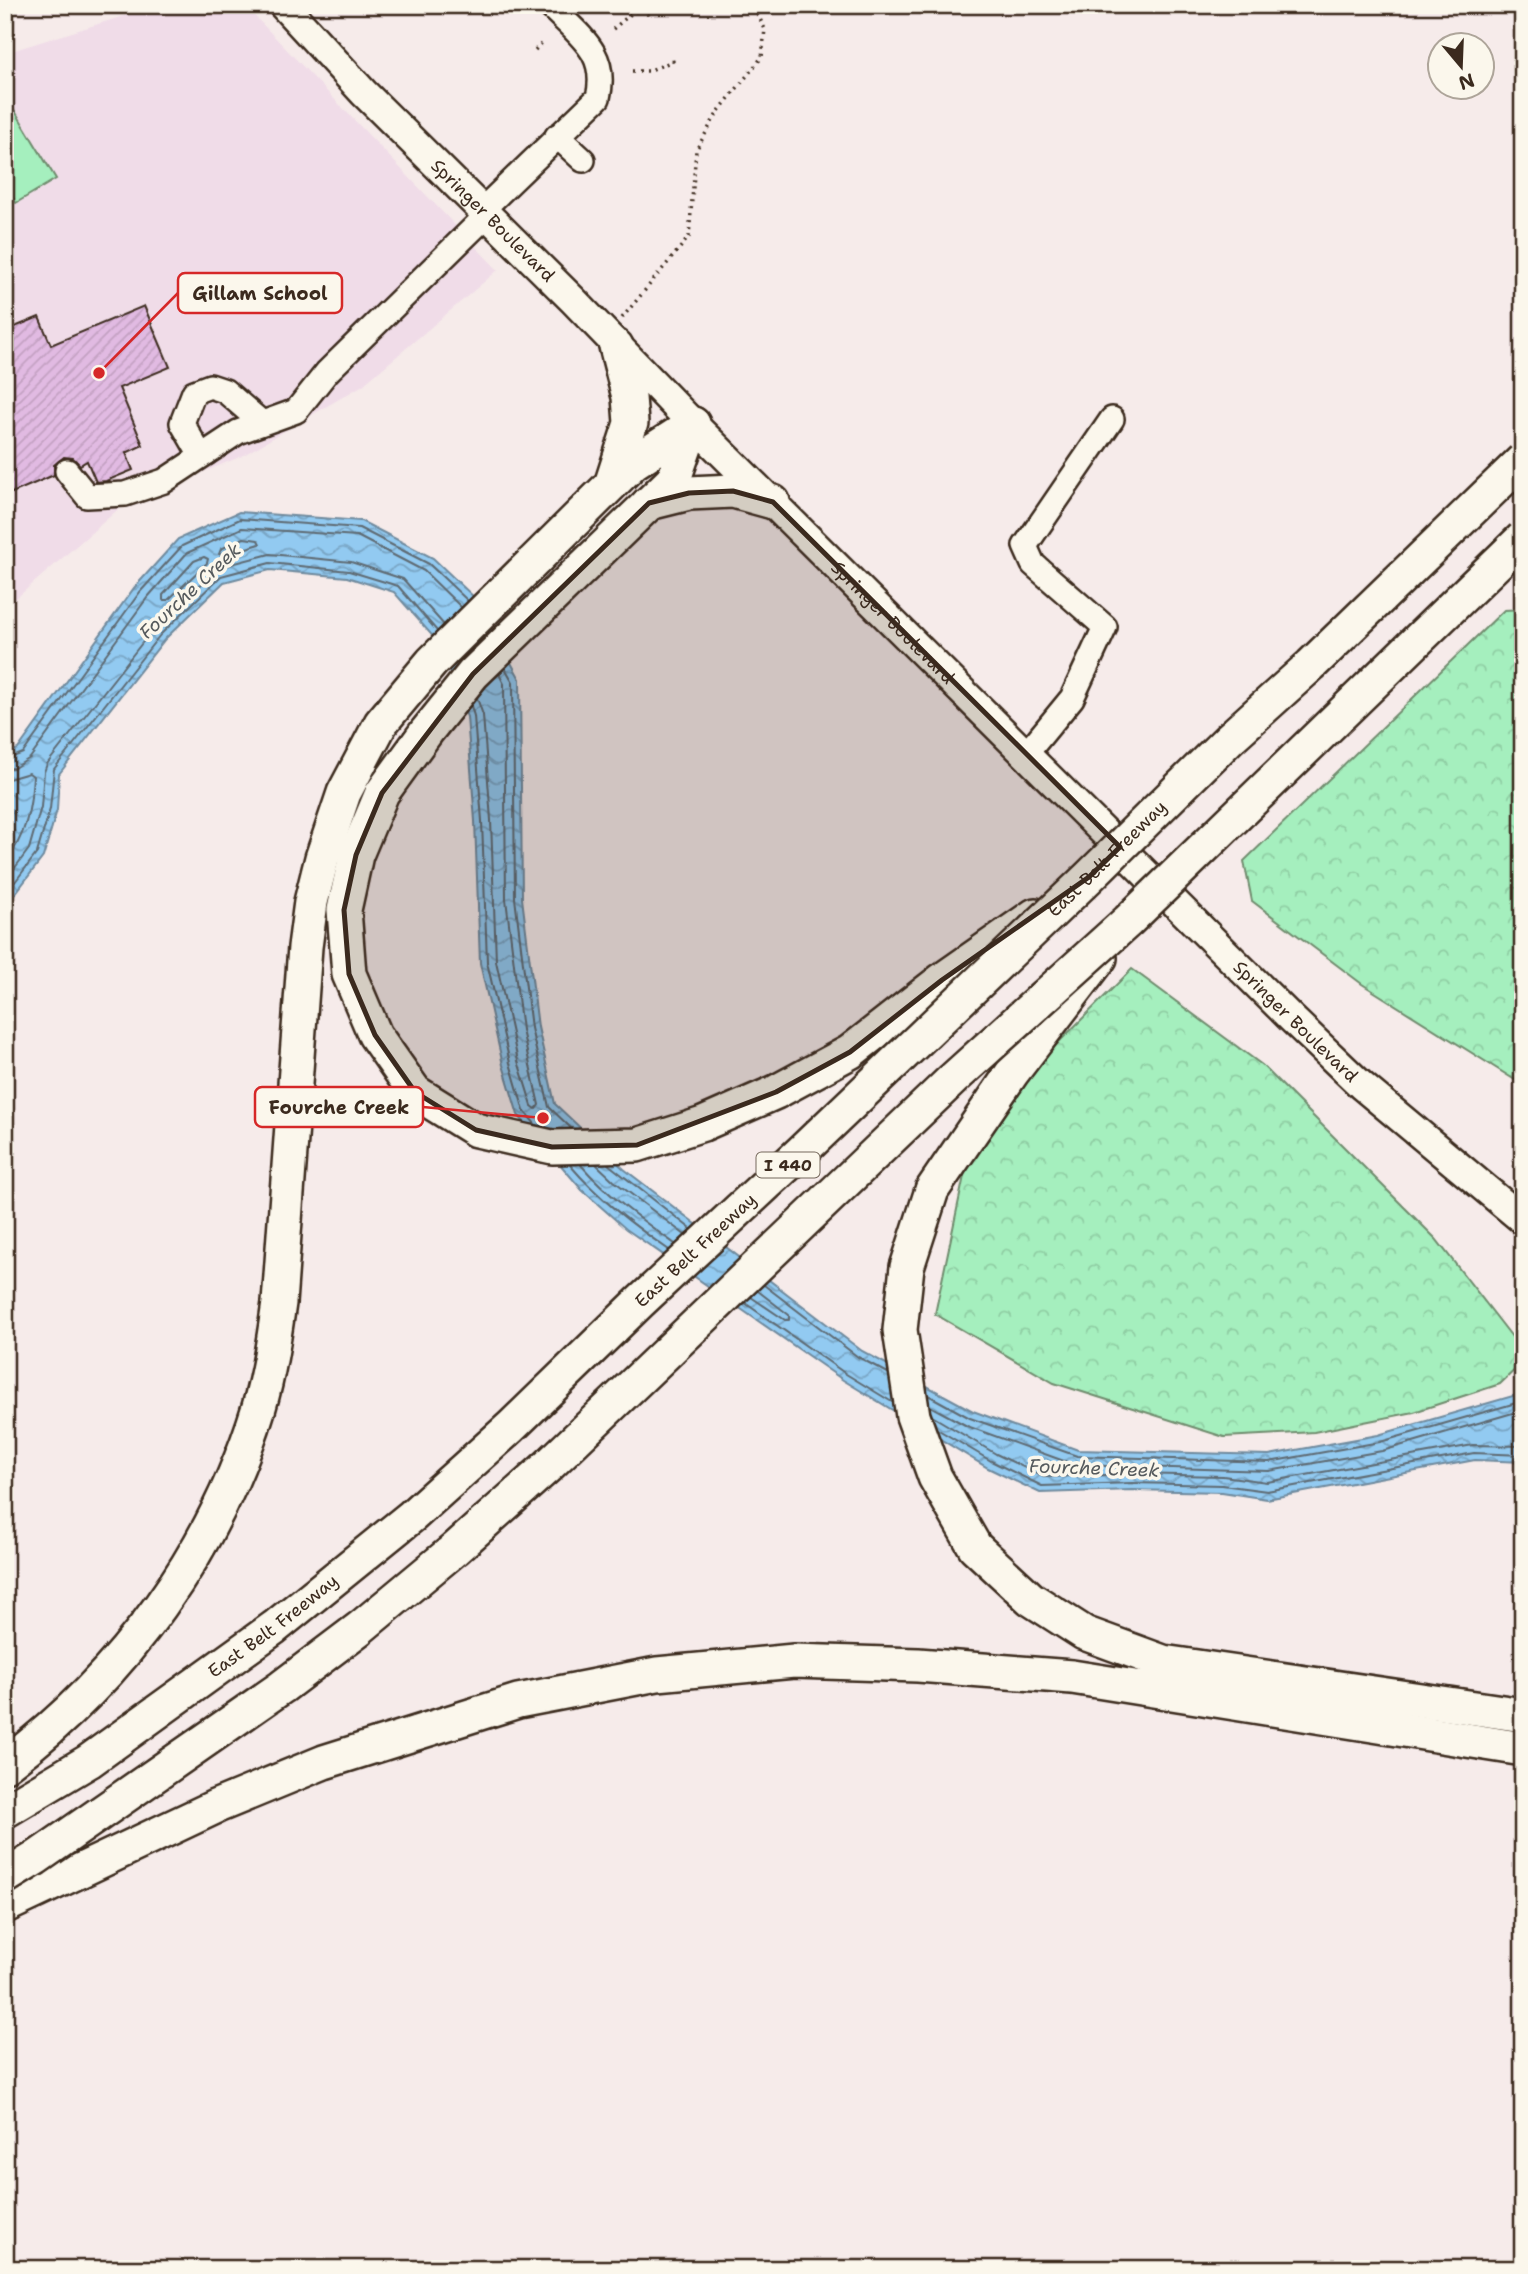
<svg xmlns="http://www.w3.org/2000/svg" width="1528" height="2274" viewBox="0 0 1528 2274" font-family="'Shantell Sans',sans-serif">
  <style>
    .built { fill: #f0dce8 }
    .forest { fill: url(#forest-crowns); stroke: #708c6e; stroke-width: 2 }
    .green { fill: #a5efbe; stroke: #708c6e; stroke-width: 2 }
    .water { fill: url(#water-waves); stroke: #6f8a9d; stroke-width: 2 }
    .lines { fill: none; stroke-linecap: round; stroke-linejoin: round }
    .shore { stroke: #5e6a72; stroke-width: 2 }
    .building { fill: url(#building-hatch); stroke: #3b2a1e; stroke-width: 2 }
    .minor-casing { stroke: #3b2a1e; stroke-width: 28 }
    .major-casing { stroke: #3b2a1e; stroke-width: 33 }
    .highway-casing { stroke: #3b2a1e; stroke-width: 38 }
    .path { stroke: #3b2a1e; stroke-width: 3.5; stroke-dasharray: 2 5; stroke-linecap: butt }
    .minor { stroke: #fbf7ec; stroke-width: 23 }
    .major { stroke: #fbf7ec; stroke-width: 28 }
    .highway { stroke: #fbf7ec; stroke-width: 33 }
    .highway-bridge-casing { stroke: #3b2a1e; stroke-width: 38; stroke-linecap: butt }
    .highway-bridge { stroke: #fbf7ec; stroke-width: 33 }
    .marked { fill: #3b2a1e; fill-opacity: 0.2; stroke: #3b2a1e; stroke-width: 5; stroke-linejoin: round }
    .labels { text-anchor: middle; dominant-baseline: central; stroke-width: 7; stroke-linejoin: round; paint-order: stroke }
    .shield { fill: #fbf7ec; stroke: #75685c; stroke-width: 2 }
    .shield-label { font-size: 16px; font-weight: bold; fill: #3b2a1e }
    .street-label { font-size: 18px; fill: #3b2a1e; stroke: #fbf7ec }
    .water-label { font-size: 19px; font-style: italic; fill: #555a5d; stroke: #fbf7ec }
    .leader { fill: none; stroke: #d62828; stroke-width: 2.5 }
    .callout-dot { fill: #d62828; stroke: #fbf7ec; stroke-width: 2.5 }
    .callout { fill: #fbf7ec; stroke: #d62828; stroke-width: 2.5 }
    .callout-label { font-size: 19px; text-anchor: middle; font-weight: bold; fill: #3b2a1e }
  </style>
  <defs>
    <pattern id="forest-crowns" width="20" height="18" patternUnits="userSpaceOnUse" patternTransform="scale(1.75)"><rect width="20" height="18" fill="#a5efbe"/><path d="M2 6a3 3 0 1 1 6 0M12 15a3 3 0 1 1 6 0" fill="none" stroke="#8fcda3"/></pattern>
    <pattern id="water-waves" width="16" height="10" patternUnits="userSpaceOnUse" patternTransform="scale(1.75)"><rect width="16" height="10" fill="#92caf1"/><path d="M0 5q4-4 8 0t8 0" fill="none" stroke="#78a4c3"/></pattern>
    <pattern id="building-hatch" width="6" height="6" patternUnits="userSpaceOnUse" patternTransform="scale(1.75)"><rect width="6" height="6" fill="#e1bae2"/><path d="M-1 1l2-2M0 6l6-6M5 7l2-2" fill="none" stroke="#c2a0c1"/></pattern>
  </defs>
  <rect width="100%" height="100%" fill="#f6ebea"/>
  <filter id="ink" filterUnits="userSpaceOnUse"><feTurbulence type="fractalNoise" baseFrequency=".0143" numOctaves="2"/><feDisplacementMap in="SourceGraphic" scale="14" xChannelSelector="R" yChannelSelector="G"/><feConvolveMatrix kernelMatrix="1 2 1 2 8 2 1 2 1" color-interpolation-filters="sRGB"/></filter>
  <g filter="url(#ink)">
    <polygon class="built" points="159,5 244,5 498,270 363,385 242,456 122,506 5,608 5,53"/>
    <g class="forest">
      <polygon points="1523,609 1523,1085 1362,984 1252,901 1244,861 1504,610"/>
      <polygon points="1132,969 1262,1065 1436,1239 1523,1351 1523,1362 1500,1384 1414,1412 1314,1432 1224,1437 1054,1383 935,1314 968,1157 1045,1056"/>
    </g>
    <polygon class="green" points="15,111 56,179 16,203 5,185 5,117"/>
    <polygon class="water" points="239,512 361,521 433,558 476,599 520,679 522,898 538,1027 555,1104 624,1169 862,1351 973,1411 1078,1450 1269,1455 1378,1435 1523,1393 1523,1462 1475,1460 1267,1499 1222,1492 1132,1490 1040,1493 988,1468 843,1380 626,1229 582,1190 518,1115 503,1065 480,963 475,821 467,717 437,641 394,592 347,577 270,570 224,582 165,639 59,774 57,810 43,857 5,907 5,755 18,749 134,588 178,539"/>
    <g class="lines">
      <g class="shore">
        <polygon points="244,538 258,540 260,544 223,555 219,554 221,549"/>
        <polygon points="204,557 208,559 207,563 168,600 163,600 163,595 194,561"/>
        <polyline points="505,668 513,682 515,898 531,1028 549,1107 571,1128"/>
        <polyline points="477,698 483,715 491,820 496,961 518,1061 532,1106 536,1109 539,1105 522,1030 506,899 504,684 499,674"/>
        <polyline points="471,706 474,716 482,821 487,962 510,1063 524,1111 536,1125"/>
        <polyline points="5,760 23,753 140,592 182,546 240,519 359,528 429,564 468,601"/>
        <polyline points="5,769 14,768 30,758 147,598 187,553 242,528 357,536 424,571 461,607"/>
        <path d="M5,780L29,773L33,776C31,810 26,835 5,863"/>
        <polyline points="5,881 29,849 41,807 44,772 47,764 153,629 220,567 270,554 351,562 403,579 444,625"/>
        <polyline points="5,895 37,853 50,809 54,769 160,635 221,576 270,563 349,571 398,586 437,631"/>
        <polyline points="596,1164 614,1181 685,1235"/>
        <polyline points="608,1164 691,1229"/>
        <path d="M570,1165C599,1199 633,1225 669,1250"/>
        <path d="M581,1165C608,1196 642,1220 675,1244"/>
        <polyline points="764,1285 858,1357 888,1373"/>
        <polyline points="751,1297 785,1320 789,1320 789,1315 758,1291"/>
        <polyline points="745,1303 846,1374 892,1402"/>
        <polyline points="928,1395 970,1418 1077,1456 1269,1462 1380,1442 1523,1401"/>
        <polyline points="930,1406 967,1426 1075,1465 1269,1471 1382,1451 1523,1410"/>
        <polyline points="932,1416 996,1454 1044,1477 1133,1474 1223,1476 1267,1482 1473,1445 1523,1446"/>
        <polyline points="937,1429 991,1461 1042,1486 1132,1483 1222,1485 1267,1491 1474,1453 1523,1455"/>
      </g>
    </g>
    <polygon class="building" points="144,306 170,367 119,388 143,445 126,453 133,470 106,481 96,482 87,461 80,465 73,458 64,457 54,465 54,475 5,496 5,331 39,317 51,345"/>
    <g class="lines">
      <g class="minor-casing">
        <g id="minor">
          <polyline points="557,136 583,160"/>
          <path d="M482,210L598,98C609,52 578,35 549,5"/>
          <polyline points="206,453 197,449 182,423 194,392 210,386 225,391 262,423"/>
          <polyline points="67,471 87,496 125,494 164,481 238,432 296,411 327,372 487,215"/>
          <polyline points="1026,754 1072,698 1105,627 1033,564 1025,546 1112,419"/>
        </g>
      </g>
      <g class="major-casing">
        <g id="major">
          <path id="s1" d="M283,5L364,93L573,300L693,424L1292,1019L1361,1085L1523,1220"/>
        </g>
      </g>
      <g class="highway-casing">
        <g id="highway">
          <polyline points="693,424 674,479 473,674 427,731 382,793 356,855 344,910 349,974 375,1035 415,1092 476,1130 552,1147 637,1145 703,1124 776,1092 850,1052 942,980 1035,915"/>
          <polyline points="612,482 631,423 629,397 616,346"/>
          <polyline points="649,503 689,493 733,491 773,502"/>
          <polyline points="1100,958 1012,1073 932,1190 907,1267 900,1330 913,1416 935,1477 975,1547 1031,1599 1084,1633 1163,1662 1523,1715"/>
          <path d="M5,1765C124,1676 216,1549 259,1407C269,1373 274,1338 279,1303L305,947L311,902L322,858L344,793L381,723L432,662L633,463L693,424"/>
          <polyline points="5,1906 217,1806 324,1762 518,1701 657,1674 794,1661 918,1665 1072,1677 1523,1749"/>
        </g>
      </g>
      <g class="path">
        <polyline points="645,7 649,18"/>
        <polyline points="613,29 632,13 650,5"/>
        <polyline points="535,50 541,44"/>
        <polyline points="632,71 648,71 673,61 671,57"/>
        <polyline points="622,318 689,237 696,150 718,112 762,57 765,29 753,5"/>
      </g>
      <use href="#minor" class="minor"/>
      <use href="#major" class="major"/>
      <use href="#highway" class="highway"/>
      <g class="highway-bridge-casing">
        <g id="highway-bridge">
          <path id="s2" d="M5,1811L89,1761L275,1627L412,1516L511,1427L640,1302L801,1152L1089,877L1229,739L1311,665L1523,460"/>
          <polyline points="5,1877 36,1858 282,1687 360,1628 455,1549 547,1467 953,1079 1128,921 1523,538"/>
        </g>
      </g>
      <use href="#highway-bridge" class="highway-bridge"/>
    </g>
  </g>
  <path class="marked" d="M733,491L773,502L1120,847L1089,877L942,980L850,1052L776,1092L637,1145L552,1147L476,1130L415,1092L375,1035L349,974L344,910L356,855L382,793L473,674L649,503L689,493Z"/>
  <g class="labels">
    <rect class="shield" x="756.5" y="1152.5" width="63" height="25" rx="5"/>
    <g class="shield-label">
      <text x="788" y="1165">I 440</text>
    </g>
    <g class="street-label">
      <text stroke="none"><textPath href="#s1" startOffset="301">Springer Boulevard</textPath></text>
      <text stroke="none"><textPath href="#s1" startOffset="868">Springer Boulevard</textPath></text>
      <text stroke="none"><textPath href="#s2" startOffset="1460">East Belt Freeway</textPath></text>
      <text stroke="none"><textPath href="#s1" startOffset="1435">Springer Boulevard</textPath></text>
      <text stroke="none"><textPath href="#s2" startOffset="892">East Belt Freeway</textPath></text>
      <text stroke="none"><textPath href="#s2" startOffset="326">East Belt Freeway</textPath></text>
    </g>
    <g class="water-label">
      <text transform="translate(190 591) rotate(-43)">Fourche Creek</text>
      <text transform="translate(1094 1468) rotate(2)">Fourche Creek</text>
    </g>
  </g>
  <path class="leader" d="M99 373L178 293M543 1118L423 1107"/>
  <g class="callout-dot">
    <circle cx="99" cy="373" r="7"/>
    <circle cx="543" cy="1118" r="7"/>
  </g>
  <g class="callout">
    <rect x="178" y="273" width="164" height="40" rx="7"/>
    <rect x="255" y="1087" width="168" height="40" rx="7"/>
  </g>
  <g class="callout-label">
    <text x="260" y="300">Gillam School</text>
    <text x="339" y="1114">Fourche Creek</text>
  </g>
  <rect width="1528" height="2274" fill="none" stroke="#fbf7ec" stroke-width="28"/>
  <rect x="14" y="14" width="1500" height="2246" fill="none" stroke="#3b2a1e" stroke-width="2.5" filter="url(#ink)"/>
  <g transform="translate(1461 66) rotate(161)"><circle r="33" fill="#fbf7ec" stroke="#aea59a" stroke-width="2"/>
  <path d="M0-5L12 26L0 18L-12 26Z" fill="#3b2a1e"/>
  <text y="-10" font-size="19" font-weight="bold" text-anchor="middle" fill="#3b2a1e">N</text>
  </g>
</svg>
